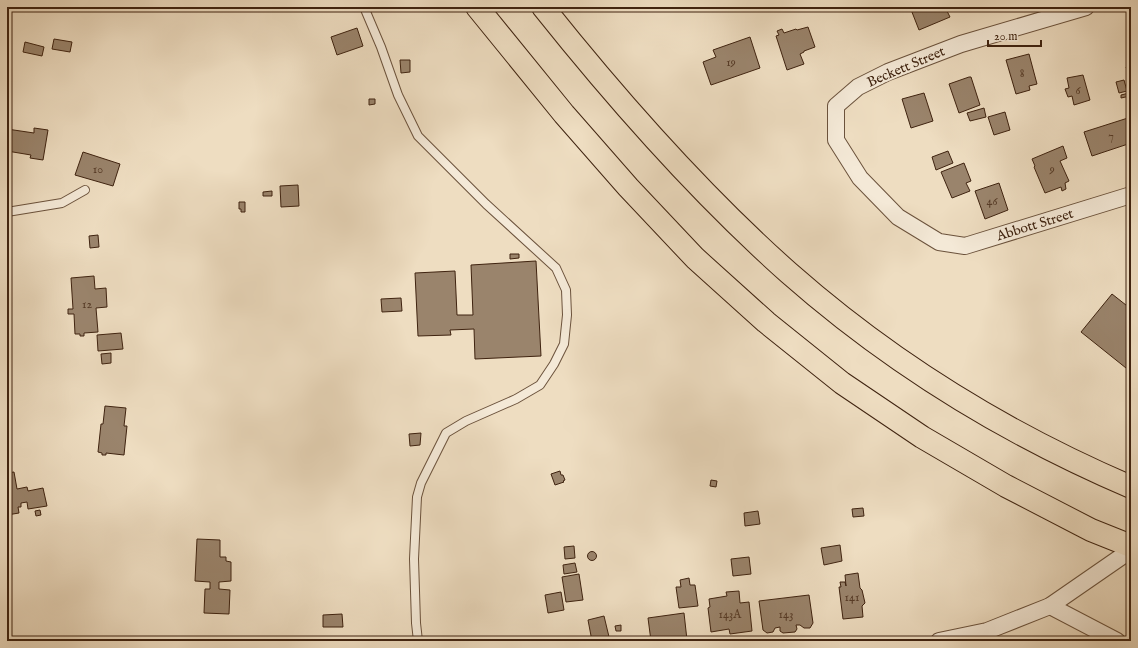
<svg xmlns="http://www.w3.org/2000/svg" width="1138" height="648" viewBox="0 0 1138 648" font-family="'IM FELL English',serif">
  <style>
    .building { fill: #9a846c; stroke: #3f2310 }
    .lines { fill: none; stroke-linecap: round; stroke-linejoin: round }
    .service-casing { stroke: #6b523c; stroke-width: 10 }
    .minor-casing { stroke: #6b523c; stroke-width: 18 }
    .motorway-casing { stroke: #3f2310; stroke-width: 24 }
    .service { stroke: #f4e9d7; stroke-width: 8 }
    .minor { stroke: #f4e9d7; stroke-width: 16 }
    .motorway { stroke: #eeddc1; stroke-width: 22 }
    .labels { text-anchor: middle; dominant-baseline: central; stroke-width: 4; stroke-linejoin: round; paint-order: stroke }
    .number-label { font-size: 12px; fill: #563b27 }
    .street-label { font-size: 14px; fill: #3f2310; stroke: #f4e9d7 }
  </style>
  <rect width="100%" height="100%" fill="#eeddc1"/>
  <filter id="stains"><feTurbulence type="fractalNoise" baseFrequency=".005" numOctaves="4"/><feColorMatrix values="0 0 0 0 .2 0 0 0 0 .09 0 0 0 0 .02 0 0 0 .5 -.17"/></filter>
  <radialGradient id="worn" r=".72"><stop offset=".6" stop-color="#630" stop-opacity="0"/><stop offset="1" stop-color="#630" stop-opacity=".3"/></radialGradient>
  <g class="building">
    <polygon points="910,7 945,7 950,17 919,30"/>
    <polygon points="808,27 815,47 804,51 804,52 800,54 804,64 787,70 776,36 779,35 777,31 782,29 784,33 796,29 797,30"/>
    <polygon points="357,28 363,46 337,55 331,37"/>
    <polygon points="750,37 760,68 711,85 703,62 716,57 713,50"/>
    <polygon points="54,39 72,42 70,52 52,49"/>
    <polygon points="25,42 44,47 42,56 23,52"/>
    <polygon points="1029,54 1037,84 1029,86 1030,90 1016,94 1006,60"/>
    <polygon points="400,60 410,60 410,72 401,73"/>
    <polygon points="1131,66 1131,81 1126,67"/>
    <polygon points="1083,75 1090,100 1074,105 1072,96 1068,97 1065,89 1069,88 1067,78"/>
    <polygon points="969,77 971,77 980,105 959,113 949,84"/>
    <polygon points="1124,80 1127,91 1119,93 1116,82"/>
    <polygon points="924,93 933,121 911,128 902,99"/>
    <polygon points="1129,93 1130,96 1121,98 1121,95"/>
    <polygon points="369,99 375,99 375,104 369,105"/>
    <polygon points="984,108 986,117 970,121 967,113"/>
    <polygon points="1005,112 1010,130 994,135 988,117"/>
    <polygon points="1131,117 1131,143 1092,156 1084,132"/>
    <polygon points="34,128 48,130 43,160 30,158 31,155 7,151 7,129 34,133"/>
    <polygon points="1063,146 1067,158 1060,161 1069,181 1065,183 1066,189 1062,191 1061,187 1045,193 1034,167 1035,166 1032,159"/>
    <polygon points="948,151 953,163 936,170 932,157"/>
    <polygon points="83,152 120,164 113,186 75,175"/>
    <polygon points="964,163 971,181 966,183 970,191 952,198 941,172"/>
    <polygon points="999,183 1008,210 985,219 975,191"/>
    <polygon points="298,185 299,206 281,207 280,186"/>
    <polygon points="272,191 272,196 263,196 263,192"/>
    <polygon points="239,202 245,202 245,212 241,212 241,209 239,209"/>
    <polygon points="98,235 99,247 90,248 89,236"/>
    <polygon points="510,254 519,254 519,258 510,259"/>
    <polygon points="536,261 541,356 475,359 474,329 450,330 451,335 418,336 415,273 455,271 457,315 473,315 471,265"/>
    <polygon points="94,276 95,289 106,288 107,307 96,308 98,332 84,333 84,336 80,336 80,334 75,334 74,314 68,314 68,309 73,309 71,278"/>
    <polygon points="1112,294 1131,309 1131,372 1081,332"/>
    <polygon points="401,298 402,311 382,312 381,299"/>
    <polygon points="121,333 123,349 98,351 97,335"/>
    <polygon points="111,353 111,363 102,364 101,354"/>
    <polygon points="105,406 126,408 124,426 127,426 124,455 106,453 106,455 102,455 102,453 98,452 101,424 103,424"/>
    <polygon points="421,433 420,445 410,446 409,434"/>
    <polygon points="560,471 561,475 563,475 565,480 563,481 564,482 555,485 551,474"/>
    <polygon points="14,472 17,489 27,487 28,491 43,488 47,506 28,509 27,502 21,503 21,507 18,507 19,513 7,515 7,473"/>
    <polygon points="711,480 717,481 716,487 710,486"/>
    <polygon points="863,508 864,516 853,517 852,509"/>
    <polygon points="40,510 41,515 36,516 35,511"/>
    <polygon points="758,511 760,524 745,526 744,513"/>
    <polygon points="197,539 220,540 220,557 226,557 226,561 231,562 231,581 219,582 219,589 230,590 229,614 204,613 205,589 210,589 210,582 195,581"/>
    <polygon points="840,545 842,561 824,565 821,548"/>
    <polygon points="574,546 575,558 565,559 564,547"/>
    <circle cx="592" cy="556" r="4.5"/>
    <polygon points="749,557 751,574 733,576 731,559"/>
    <polygon points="575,563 577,572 564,574 563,565"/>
    <polygon points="858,573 860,588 862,590 865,603 862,606 863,617 843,619 839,587 841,587 840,582 845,582 846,586 845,575"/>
    <polygon points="579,574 583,600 566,602 562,577"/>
    <polygon points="689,578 690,585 695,585 698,606 679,608 676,587 681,587 680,580"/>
    <polygon points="739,591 740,603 749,602 752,631 730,634 729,629 711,632 708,608 710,607 709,599 727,596 726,592"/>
    <polygon points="561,592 564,610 548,613 545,595"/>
    <polygon points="809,595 813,623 810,628 804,628 800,625 796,625 797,629 795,632 783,633 780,631 780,627 775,628 773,632 767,633 763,630 759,601"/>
    <polygon points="684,613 687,640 651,641 648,618"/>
    <polygon points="342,614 343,627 323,627 323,615"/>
    <polygon points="604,616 610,641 612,640 613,641 592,641 588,620"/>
    <polygon points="621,625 621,631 616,631 615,626"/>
  </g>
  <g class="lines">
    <g class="service-casing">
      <g id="service">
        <polyline points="364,7 381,47 398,95 418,136 486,204 556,268 566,290 567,315 564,344 554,364 540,385 516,399 466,421 446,433 421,483 417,497 414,559 416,623 418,641"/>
        <polyline points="7,212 62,203 85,190"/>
      </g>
    </g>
    <g class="minor-casing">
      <g id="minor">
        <polyline points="1086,7 961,44 888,72 858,87 836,106 836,140 860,178 898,217 939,242 965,246 1131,195"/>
        <polyline points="1050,606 1117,641"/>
        <polyline points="939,641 987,631 1050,606 1131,550"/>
      </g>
    </g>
    <g class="motorway-casing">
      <g id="motorway">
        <polyline points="477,7 564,114 628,187 695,258 766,322 842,383 922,437 1006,486 1091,530 1131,546"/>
        <path d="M543,7C618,101 699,193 789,273C890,362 1007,434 1131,487"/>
      </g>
    </g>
    <use href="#service" class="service"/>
    <use href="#minor" class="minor"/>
    <use href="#motorway" class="motorway"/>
  </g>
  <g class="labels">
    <g class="number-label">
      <text x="731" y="62">19</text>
      <text x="1022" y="73">8</text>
      <text x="1078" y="90">6</text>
      <text x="1111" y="136">7</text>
      <text x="98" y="169">10</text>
      <text x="1052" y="169">9</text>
      <text x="992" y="201">46</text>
      <text x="87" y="304">12</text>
      <text x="852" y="597">141</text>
      <text x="730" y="614">143A</text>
      <text x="786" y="614">143</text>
    </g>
    <g class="street-label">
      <text transform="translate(906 67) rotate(-23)">Beckett Street</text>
      <text transform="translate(1035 225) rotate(-17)">Abbott Street</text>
    </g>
  </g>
  <rect width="1138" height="648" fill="none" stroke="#eeddc1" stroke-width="24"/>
  <rect x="8" y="8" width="1122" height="632" fill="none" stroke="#3f2310" stroke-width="2"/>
  <rect x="12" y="12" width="1114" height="624" fill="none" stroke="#3f2310"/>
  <path d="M988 40v6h53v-6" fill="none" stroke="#3f2310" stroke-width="2"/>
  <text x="994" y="40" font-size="12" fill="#3f2310" stroke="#f4e9d7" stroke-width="3" paint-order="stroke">20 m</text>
  <rect width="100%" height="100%" filter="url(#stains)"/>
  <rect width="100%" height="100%" fill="url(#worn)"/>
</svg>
